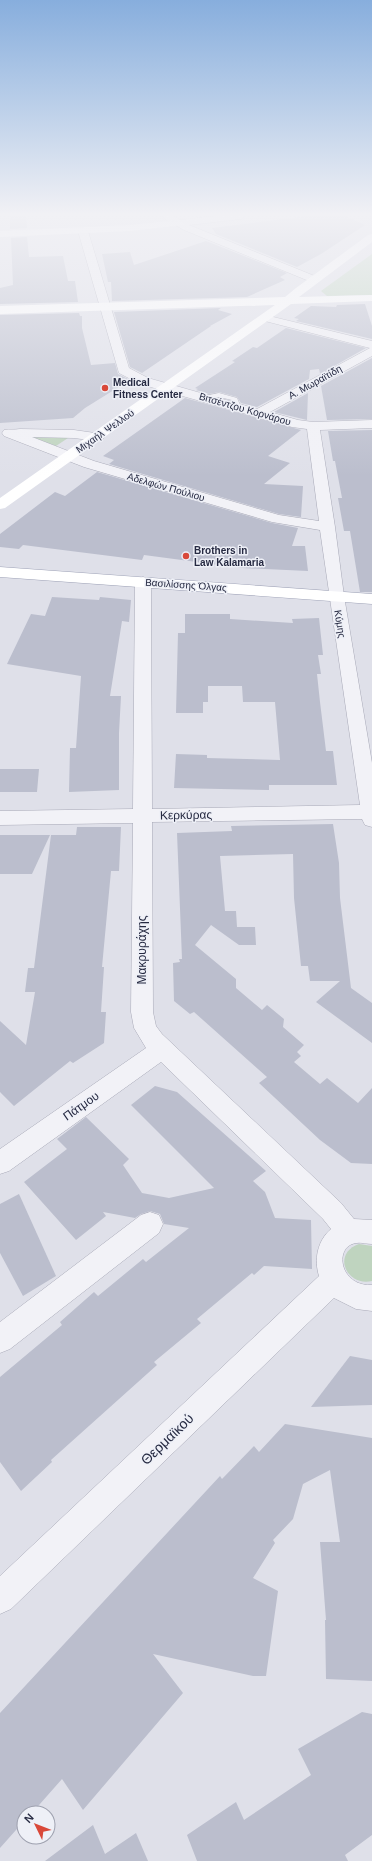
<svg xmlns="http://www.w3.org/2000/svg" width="372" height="1861" viewBox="0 0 372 1861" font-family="Arial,sans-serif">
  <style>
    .green { fill: #bfd4bf }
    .building { fill: #bbbecd }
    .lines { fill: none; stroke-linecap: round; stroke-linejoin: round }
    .lane-casing { stroke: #a8a9b7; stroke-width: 1 }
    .street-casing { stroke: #a8a9b7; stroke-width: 1 }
    .primary-casing { stroke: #9da1b6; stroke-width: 1 }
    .lane { fill: #f2f2f7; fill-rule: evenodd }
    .street { fill: #f2f2f7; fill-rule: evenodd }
    .secondary { fill: #fff; fill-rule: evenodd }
    .primary { fill: #fff; fill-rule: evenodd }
    .poi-dot { fill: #d94839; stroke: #eef0f7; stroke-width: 1.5 }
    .labels { text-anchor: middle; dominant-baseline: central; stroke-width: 3; stroke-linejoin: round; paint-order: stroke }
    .far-poi-label { font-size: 10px; font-weight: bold; fill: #262a42; stroke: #eef0f7; text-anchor: start }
    .far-street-label { font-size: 10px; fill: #262a42; stroke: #eef0f7 }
    .street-label { font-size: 12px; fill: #262a42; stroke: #eef0f7 }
    .near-street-label { font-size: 14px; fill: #262a42; stroke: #eef0f7 }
  </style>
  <rect width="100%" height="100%" fill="#dfe0e9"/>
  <g class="green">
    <polygon points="372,254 372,295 327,296 321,291"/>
    <polygon points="71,436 56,446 31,437"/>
    <path d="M359,1244L372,1246V1281C347,1287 331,1254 359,1244Z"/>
  </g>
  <g class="building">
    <polygon points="10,216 26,216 27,228 10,229"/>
    <polygon points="307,216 345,216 365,225 321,254 297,267 216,234 212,228"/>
    <polygon points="27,237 29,257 63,256 68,281 75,281 78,302 0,304 0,288 13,285 11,238"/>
    <polygon points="206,241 287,273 280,277 285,280 247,297 112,301 111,282 108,282 102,254 130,252 134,265"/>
    <polygon points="365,304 372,326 372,339 296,321 299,319 294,318 311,306 336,307 337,305"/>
    <polygon points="221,308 218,310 232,314 210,326 211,326 142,373 130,367 114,312"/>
    <polygon points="79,313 80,316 82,316 82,328 91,365 115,363 118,374 130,380 85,408 73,418 0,423 0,315"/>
    <polygon points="286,328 366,348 320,374 319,369 310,370 309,379 257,407 241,403 237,397 219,392 209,394 196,390 198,389 195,388 235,362 232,361 253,347 257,348"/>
    <polygon points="372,358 372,419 327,420 321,386"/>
    <polygon points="308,393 307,420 274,412"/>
    <polygon points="185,398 301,430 268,456 290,463 264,484 303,486 301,517 279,514 109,464 114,460 103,456"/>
    <polygon points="372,430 372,592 360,592 350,531 344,531 338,498 342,498 335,461 333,461 328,431"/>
    <polygon points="97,472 272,523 298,528 292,546 305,546 308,571 242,568 144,555 142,560 23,545 19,549 0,547 0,534 55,492 65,496"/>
    <polygon points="52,597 99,600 100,597 131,600 129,622 122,621 110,696 121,696 119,733 119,790 69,792 70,748 76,748 81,676 7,664 31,614 45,616"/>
    <polygon points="185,614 230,614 230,619 293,623 292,619 319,618 323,655 318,655 321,674 317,674 320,702 326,751 333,751 337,785 269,785 269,790 174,788 176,754 207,755 207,758 280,760 275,702 243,702 242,686 208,686 208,702 203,702 203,713 176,713 178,633 185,633"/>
    <polygon points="0,769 39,769 37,792 0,792"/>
    <polygon points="333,824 339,863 340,898 351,988 372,1003 372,1043 316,1002 340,981 310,981 308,966 301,966 294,898 293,854 220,856 225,911 236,911 237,927 255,927 256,945 239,945 211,925 195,945 236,979 236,988 262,1010 267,1005 284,1019 283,1027 304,1045 297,1052 301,1056 294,1062 320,1084 327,1078 358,1103 372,1088 372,1164 351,1163 320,1140 259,1083 267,1077 194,1012 190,1014 174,1001 173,963 180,962 179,959 182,959 177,833 232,831 231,826"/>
    <polygon points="77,827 121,827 119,871 111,871 102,967 104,967 101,1012 106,1012 104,1043 73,1063 70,1061 14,1106 0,1092 0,1021 26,1045 35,992 25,992 28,968 34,968 51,835 76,835"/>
    <polygon points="0,835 50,835 32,874 0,874"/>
    <polygon points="155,1086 177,1092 266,1171 253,1181 265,1192 275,1218 311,1220 312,1269 264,1266 254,1275 252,1273 197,1319 201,1323 154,1362 157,1365 51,1460 52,1462 21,1491 0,1462 0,1377 62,1325 60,1322 94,1292 98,1296 143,1259 146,1262 189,1228 164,1224 160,1214 150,1211 141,1214 135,1218 103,1212 106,1216 76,1240 24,1182 67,1149 57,1139 86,1117 129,1159 123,1165 142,1193 169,1198 214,1188 131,1105"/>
    <polygon points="19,1194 56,1276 23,1296 0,1253 0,1204"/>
    <polygon points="350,1356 372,1360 372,1405 311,1407"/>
    <polygon points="285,1424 372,1438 372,1681 326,1679 325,1620 326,1620 320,1542 340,1542 330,1470 303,1484 293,1519 273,1540 275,1543 253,1578 278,1591 266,1676 253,1676 153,1654 183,1693 83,1810 62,1779 32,1813 24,1813 24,1821 0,1848 0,1713 220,1476 222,1479 254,1446 259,1452"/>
    <polygon points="362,1712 372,1714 372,1835 345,1855 348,1861 197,1861 187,1835 236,1802 244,1820 311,1775 298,1749"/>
    <polygon points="93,1825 105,1854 136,1833 148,1861 45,1861"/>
  </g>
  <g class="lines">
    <g class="lane-casing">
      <polygon id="lane" points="219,393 237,398 241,407 236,408 232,400 219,397 203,399 200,397"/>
    </g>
    <g class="street-casing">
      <g id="street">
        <polygon points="163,216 173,216 180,220 216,216 246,216 241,219 189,225 317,277 318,279 313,282 309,281 184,230 168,221"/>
        <path d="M83,228L88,231L129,368L148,378L257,409L370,348L261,320L259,318L261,316L265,315L372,341V356L270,412L298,420L313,422L372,420V428L320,430L335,527L344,596L372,763V827L365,825L362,819L152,822L153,1012L156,1026L162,1034L341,1203L354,1219L372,1220V1244C367,1244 361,1242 357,1243C333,1245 339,1287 372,1285V1311L356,1309L334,1298L11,1609L0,1614V1576L319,1276C314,1260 317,1241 331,1229L323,1219L161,1062L9,1171L0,1174V1149L146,1048L134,1028L131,1012L133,823L0,825V811L133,809L135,582L138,579L143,577L148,579L151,582L152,809L360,805L320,530L272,522L84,467L4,436L2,433L4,430C10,429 14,430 20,429L74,430L102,434L104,437L102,440L97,441L74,438L32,437L94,461L279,515L319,521L307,429L292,427L140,384L119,373L78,231Z"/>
        <polygon points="150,1212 159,1215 163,1224 159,1233 10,1349 0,1353 0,1322 141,1215"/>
      </g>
    </g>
    <g class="primary-casing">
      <polygon id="primary" points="0,567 372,594 372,604 0,577"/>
    </g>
    <use href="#lane" class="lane"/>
    <use href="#street" class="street"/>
    <g class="secondary">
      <polygon points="179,220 184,223 183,225 130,231 0,237 0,231 130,225"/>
      <polygon points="372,234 372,242 299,297 372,295 372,301 291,304 5,508 0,509 0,498 275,305 0,314 0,306 285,297 296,288 368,235"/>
    </g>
    <use href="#primary" class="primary"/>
  </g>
  <linearGradient id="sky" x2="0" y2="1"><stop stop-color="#87aedd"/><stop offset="0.45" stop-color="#f1f1f5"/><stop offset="1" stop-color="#f1f1f5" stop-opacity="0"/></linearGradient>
  <rect width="372" height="476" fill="url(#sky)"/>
  <g class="poi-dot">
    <circle cx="105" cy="388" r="4"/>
    <circle cx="186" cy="556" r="4"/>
  </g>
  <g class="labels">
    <g class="far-poi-label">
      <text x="113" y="382">Medical<tspan x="113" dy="12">Fitness Center</tspan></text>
      <text x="194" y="550">Brothers in<tspan x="194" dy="12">Law Kalamaria</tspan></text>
    </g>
    <g class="far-street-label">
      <text transform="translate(315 382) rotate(-29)">Α. Μωραϊτίδη</text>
      <text transform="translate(245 409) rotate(16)">Βιτσέντζου Κορνάρου</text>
      <text transform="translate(105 431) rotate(-35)">Μιχαήλ Ψελλού</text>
      <text transform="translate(166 487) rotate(16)">Αδελφών Πούλιου</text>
      <text transform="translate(186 585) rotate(4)">Βασιλίσσης Όλγας</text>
      <text transform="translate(340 624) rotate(81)">Κύμης</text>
    </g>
    <g class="street-label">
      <text transform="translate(186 815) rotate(-1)">Κερκύρας</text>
      <text transform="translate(142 950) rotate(-90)">Μακρυράχης</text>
      <text transform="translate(81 1106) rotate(-35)">Πάτμου</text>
    </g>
    <g class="near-street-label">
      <text transform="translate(167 1439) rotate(-44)">Θερμαϊκού</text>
    </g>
  </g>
  <g transform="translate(36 1825) rotate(313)"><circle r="19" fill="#eef0f7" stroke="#9ea1af"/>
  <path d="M0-3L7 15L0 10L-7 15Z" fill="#d94839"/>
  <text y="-6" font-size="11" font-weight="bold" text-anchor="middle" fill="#262a42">N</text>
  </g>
</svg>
